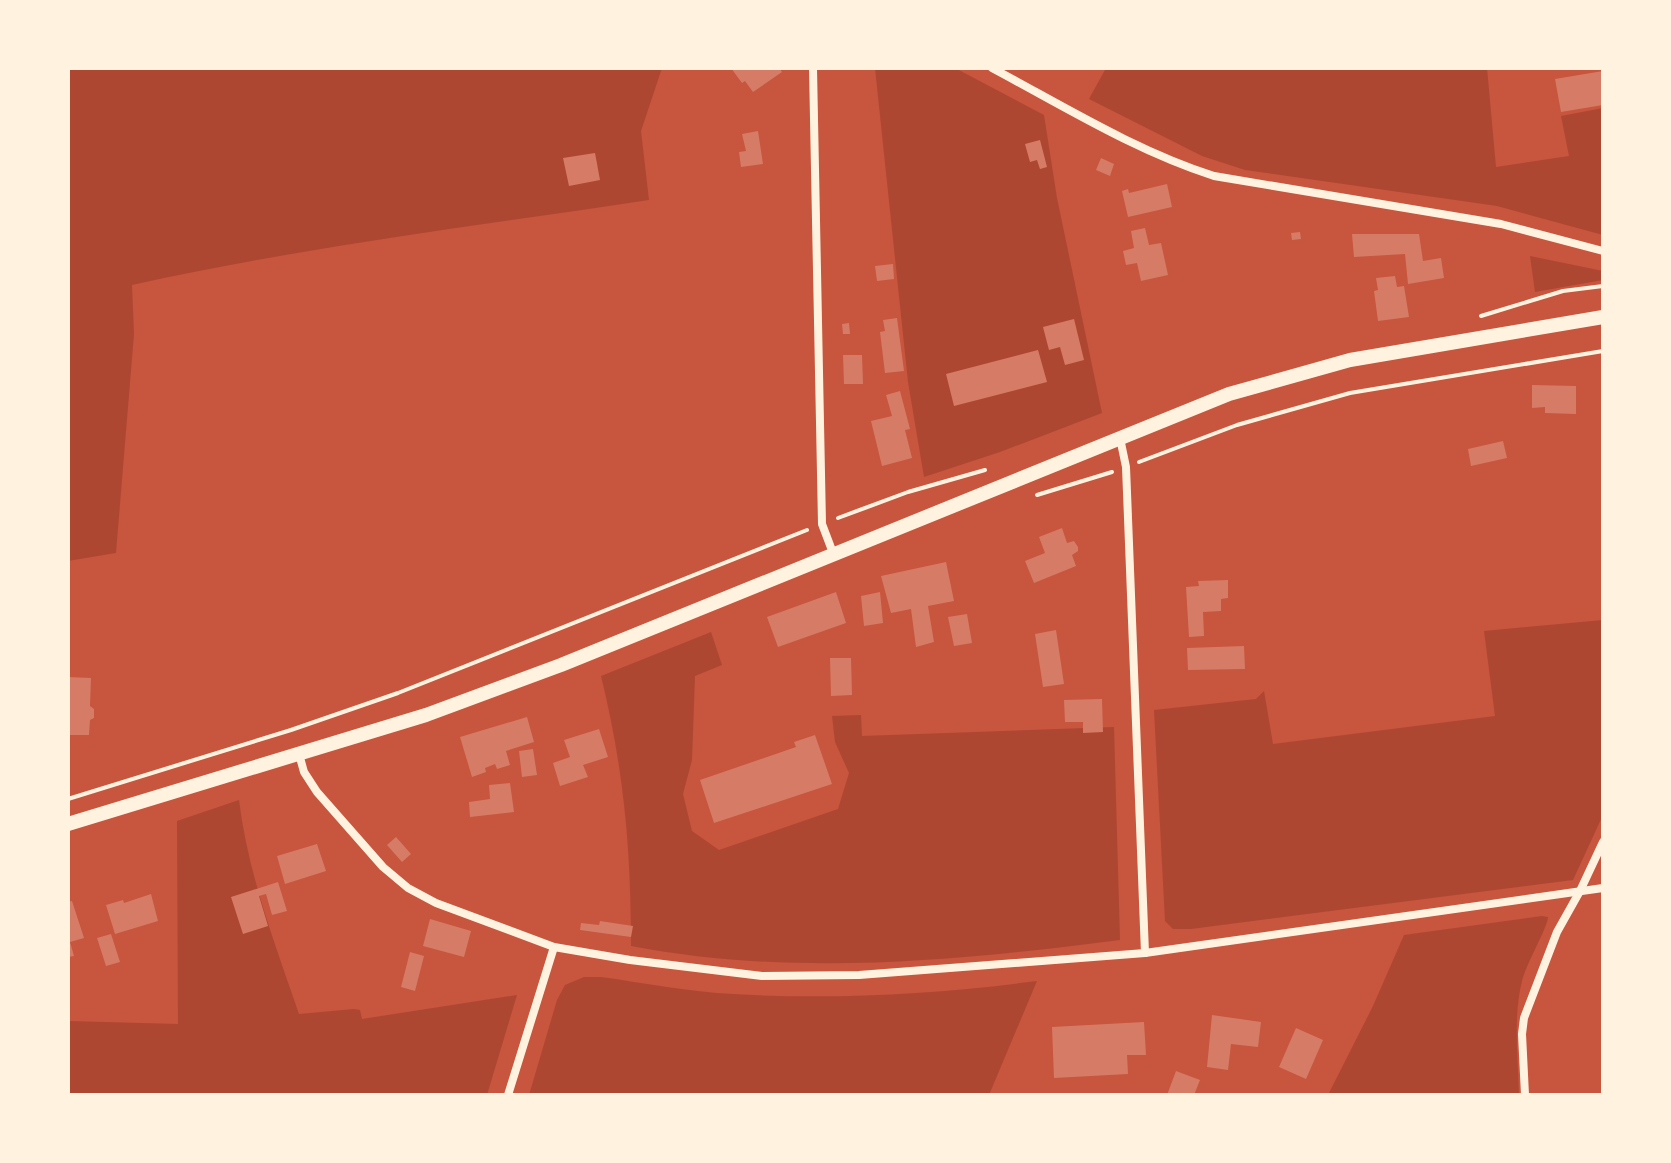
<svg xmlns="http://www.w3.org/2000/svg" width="1671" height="1163" viewBox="0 0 1671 1163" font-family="'Noto Sans',sans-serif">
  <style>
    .green { fill: #ae4732 }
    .building { fill: #d67c66 }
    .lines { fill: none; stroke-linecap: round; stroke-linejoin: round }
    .path { stroke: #fff3e0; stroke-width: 4 }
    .minor { stroke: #fff3e0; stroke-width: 8 }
    .tertiary { stroke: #fff3e0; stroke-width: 14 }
  </style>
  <rect width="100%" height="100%" fill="#c8553d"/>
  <g class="green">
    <path d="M68,68H662L641,131L649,200C477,226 303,247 132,285L134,334L116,553L68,561Z"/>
    <polygon points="875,68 955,68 1044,115 1057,198 1102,413 1000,452 924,477 908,382"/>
    <polygon points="1106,68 1487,68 1496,167 1569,156 1561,116 1603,108 1603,235 1497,206 1245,170 1202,156 1089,99"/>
    <polygon points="1530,256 1603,271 1603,280 1535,292"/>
    <polygon points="1603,620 1603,815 1573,880 1191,929 1173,929 1165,921 1154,710 1256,699 1264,691 1273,744 1495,716 1484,631"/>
    <path d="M711,632L722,665L695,676L692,760L683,794L692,831L719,850L838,809L849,773L835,742L832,716L861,715L862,736L1114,727L1120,940C957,961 794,977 631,946C631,849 624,770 601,676Z"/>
    <path d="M239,800C248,874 275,944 299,1014L354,1009L360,1010L362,1019L517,995L487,1095H68V1021L178,1024L177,821Z"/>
    <path d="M1542,916L1548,917C1548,927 1526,964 1522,981C1513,1017 1518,1057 1519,1095H1328L1373,1006L1404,935Z"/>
    <path d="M584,977H601C645,983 689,992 733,994C835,1000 937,994 1037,981L989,1095H529L557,1000L565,985Z"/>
  </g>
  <g class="building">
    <polygon points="731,68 779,68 782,72 753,92 745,81 742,83"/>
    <polygon points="1603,71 1603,105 1561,112 1555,79"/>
    <polygon points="758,131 763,164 741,167 739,152 746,151 742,134"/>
    <polygon points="1040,140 1047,167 1040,169 1037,160 1030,162 1025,144"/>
    <polygon points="595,153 600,180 569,186 563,158"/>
    <polygon points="1101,158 1114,164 1110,176 1096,170"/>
    <polygon points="1167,184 1172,207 1128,217 1122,191 1128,189 1129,193"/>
    <polygon points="1145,228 1149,245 1161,243 1168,275 1141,281 1137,263 1126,265 1123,251 1134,248 1131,231"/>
    <polygon points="1300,232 1301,239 1292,240 1291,233"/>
    <polygon points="1352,234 1419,234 1423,261 1441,258 1444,278 1408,284 1405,254 1354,257"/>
    <polygon points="893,264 894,279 877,281 875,266"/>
    <polygon points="1395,276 1397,287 1404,286 1409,317 1378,321 1374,291 1378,290 1376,278"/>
    <polygon points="897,318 904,371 885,373 880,332 885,331 883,320"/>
    <polygon points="1074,319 1084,360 1065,365 1060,347 1049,350 1043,327"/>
    <polygon points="849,323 850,334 843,334 842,324"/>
    <polygon points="1038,350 1047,382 954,406 946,374"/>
    <polygon points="843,355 862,355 863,384 844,384"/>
    <polygon points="1532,385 1576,386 1576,414 1545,413 1545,407 1532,408"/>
    <polygon points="900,391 910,429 905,430 912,458 882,466 871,421 892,416 886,395"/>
    <polygon points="1503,441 1507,458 1471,466 1468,449"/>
    <polygon points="1062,528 1067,543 1074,541 1078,547 1078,551 1072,555 1076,566 1034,583 1025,561 1045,553 1039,537"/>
    <polygon points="946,562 954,601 928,606 934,642 916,647 911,609 891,613 881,576"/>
    <polygon points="1228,580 1228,598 1221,599 1221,611 1203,612 1204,636 1189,637 1186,587 1199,586 1198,581"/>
    <polygon points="836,592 846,623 778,647 767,617"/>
    <polygon points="880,592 883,623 864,626 861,596"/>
    <polygon points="967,614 972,643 954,646 948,617"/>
    <polygon points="1056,630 1064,684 1043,687 1035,634"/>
    <polygon points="1244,646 1245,669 1188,670 1187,648"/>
    <polygon points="830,658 851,658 852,695 831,696"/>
    <polygon points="68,677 91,678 90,706 94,709 94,718 90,720 89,735 68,735"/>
    <polygon points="1102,699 1103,732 1083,733 1083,722 1065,722 1064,700"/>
    <polygon points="527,717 534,742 506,751 510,765 497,769 495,764 485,768 486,772 472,777 460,737"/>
    <polygon points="599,729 608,757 583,765 588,777 560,786 553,763 570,757 564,740"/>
    <polygon points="815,735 832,784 714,823 700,780 796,747 794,742"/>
    <polygon points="533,749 537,775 522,777 519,751"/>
    <polygon points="510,783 514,812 470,817 469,802 490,799 489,785"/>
    <polygon points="396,837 411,854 402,862 387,845"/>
    <polygon points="317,844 326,871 285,884 277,856"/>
    <polygon points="278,882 287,911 272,915 266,894 259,896 268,926 243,934 231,897"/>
    <polygon points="151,894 158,921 115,934 106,905 123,900 124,903"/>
    <polygon points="72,901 84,938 70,942 74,956 68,957 68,902"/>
    <polygon points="430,919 471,931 464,957 423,946"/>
    <polygon points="600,921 633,926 631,937 580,930 581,923 599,925"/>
    <polygon points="111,934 120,962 106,966 97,938"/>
    <polygon points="410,952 424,956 415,991 401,987"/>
    <polygon points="1212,1015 1261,1022 1258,1047 1231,1044 1228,1070 1207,1067"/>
    <polygon points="1144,1022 1146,1055 1127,1055 1128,1074 1054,1078 1052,1027"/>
    <polygon points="1296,1028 1323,1040 1306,1079 1279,1067"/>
    <polygon points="1176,1071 1200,1080 1194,1095 1167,1095"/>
  </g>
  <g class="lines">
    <g class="path">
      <polyline points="1481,316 1563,291 1603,286"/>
      <polyline points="1139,462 1237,425 1350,393 1603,351"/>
      <polyline points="1037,495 1112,472"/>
      <polyline points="838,518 908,492 985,470"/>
      <polyline points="68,799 291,730 398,693 807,530"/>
    </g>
    <g class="minor">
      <polyline points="813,68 822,524 833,553"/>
      <path d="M992,68C1065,107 1136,151 1214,176L1501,224L1603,251"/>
      <polyline points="1120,438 1126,467 1145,953"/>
      <polyline points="299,754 304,772 317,792 383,867 408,888 436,903 554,947 630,960 762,976 859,975 1145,953 1603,888"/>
      <polyline points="508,1095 554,947"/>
      <polyline points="1525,1095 1522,1034 1524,1018 1557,932 1580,891 1603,842"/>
    </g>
    <polyline class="tertiary" points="68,824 426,715 561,665 1229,394 1350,360 1603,317"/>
  </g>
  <rect width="1671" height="1163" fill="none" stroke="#fff3e0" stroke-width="140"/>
</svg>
